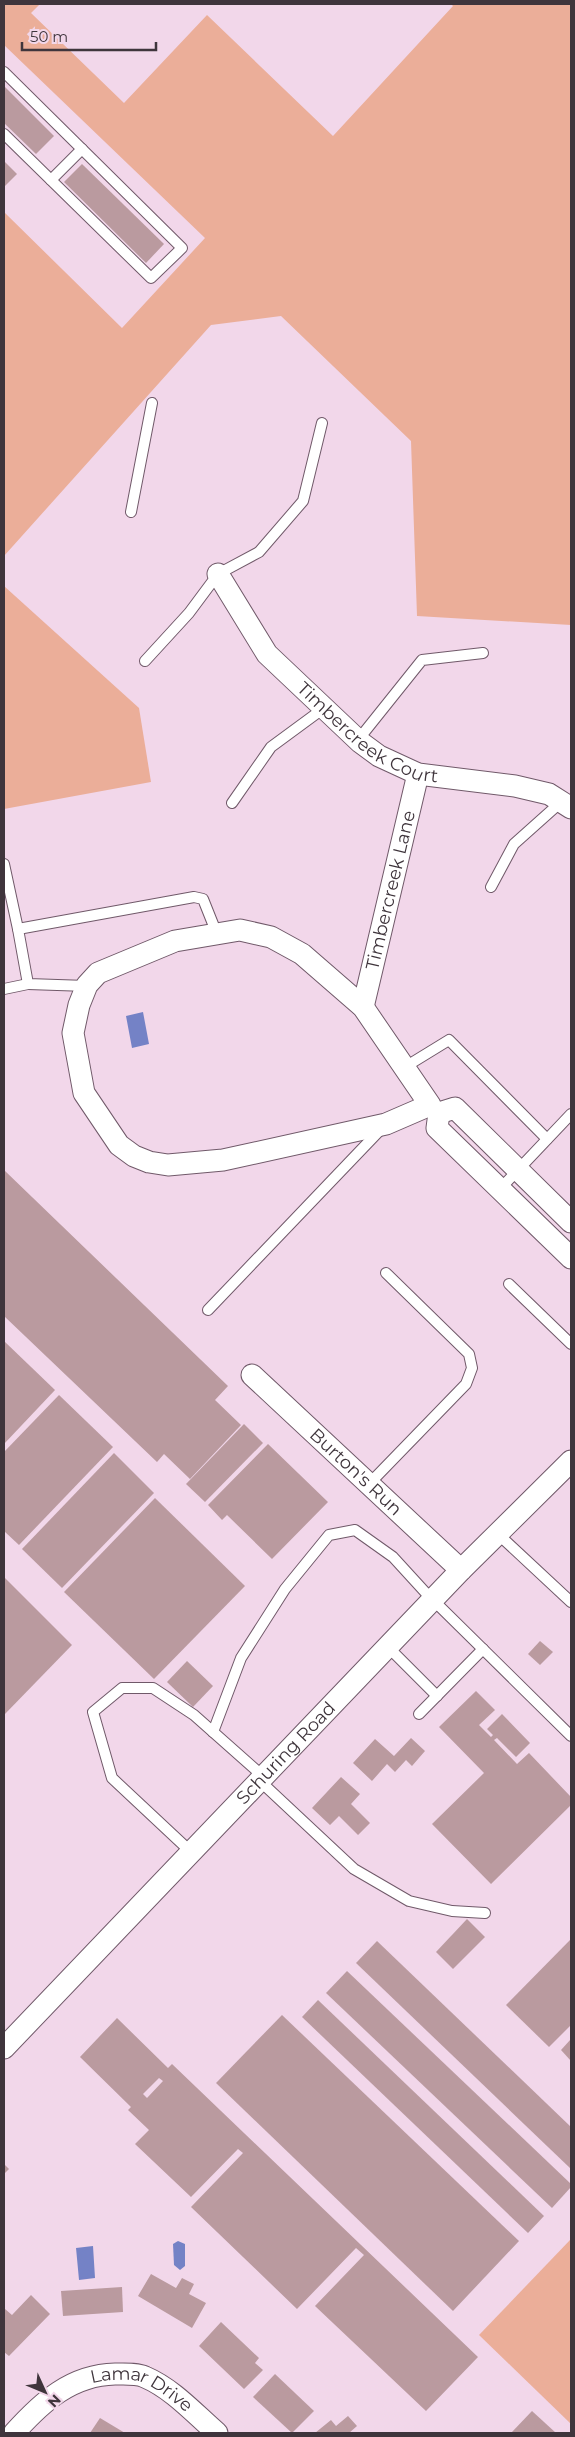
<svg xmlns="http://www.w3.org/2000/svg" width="575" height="2437" viewBox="0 0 575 2437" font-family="Montserrat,sans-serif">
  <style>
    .green { fill: #ebae99 }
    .water { fill: #7482c6 }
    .building { fill: #ba9a9f; fill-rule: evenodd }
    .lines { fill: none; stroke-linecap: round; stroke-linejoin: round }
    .lane-casing { stroke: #705969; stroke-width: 12 }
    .street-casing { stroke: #705969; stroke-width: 23 }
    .lane { stroke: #fff; stroke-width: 10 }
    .street { stroke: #fff; stroke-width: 21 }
    .labels { text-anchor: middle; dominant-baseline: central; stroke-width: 5; stroke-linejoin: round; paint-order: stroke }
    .street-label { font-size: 18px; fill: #3f353c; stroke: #f2d7ea }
  </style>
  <rect width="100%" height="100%" fill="#f2d7ea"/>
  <g class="green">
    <polygon points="4,4 40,4 31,13 124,103 207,15 333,136 453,6 451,4 571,4 571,625 417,616 411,441 281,316 211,325 4,556 4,212 122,328 205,238 4,45"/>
    <polygon points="4,586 139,708 151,782 4,809"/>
    <polygon points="571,2239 571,2424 479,2335"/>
  </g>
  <g class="water">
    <polygon points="143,1012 149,1044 132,1048 126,1016"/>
    <polygon points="178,2241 185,2244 185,2266 180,2270 174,2265 173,2244"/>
    <polygon points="93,2246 95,2278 79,2280 76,2248"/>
  </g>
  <g class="building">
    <polygon points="4,86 54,136 36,154 4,123"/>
    <polygon points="4,161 17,174 5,186 4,185"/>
    <polygon points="82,164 164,244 146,263 64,182"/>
    <polygon points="4,1170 228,1386 215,1400 241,1425 190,1479 164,1454 157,1462 4,1316"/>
    <polygon points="4,1341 55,1390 4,1444"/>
    <polygon points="59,1395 113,1447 19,1545 4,1531 4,1452"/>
    <polygon points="244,1424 263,1443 205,1502 186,1484"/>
    <polygon points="268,1444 328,1502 272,1559 227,1515 222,1520 208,1505"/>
    <polygon points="114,1453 154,1493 62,1588 22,1549"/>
    <polygon points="155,1498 245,1586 154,1679 64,1592"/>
    <polygon points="4,1577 72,1645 4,1715"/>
    <polygon points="540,1641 553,1652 540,1665 528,1654"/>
    <polygon points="187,1661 213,1686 193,1707 167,1682"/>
    <polygon points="476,1691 495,1710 479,1725 491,1737 493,1735 487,1729 502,1714 530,1743 516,1757 497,1738 494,1740 517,1764 529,1753 571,1797 571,1805 491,1884 432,1824 484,1773 439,1727"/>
    <polygon points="411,1738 425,1751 412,1766 406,1760 395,1772 387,1764 372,1781 353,1763 375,1739 394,1756"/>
    <polygon points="341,1777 360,1794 351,1804 370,1823 358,1835 339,1816 330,1825 312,1808"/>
    <polygon points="467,1919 485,1937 453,1969 436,1952"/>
    <polygon points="571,1939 571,2025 549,2047 506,2005"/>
    <polygon points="377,1941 571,2127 571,2169 356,1963"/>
    <polygon points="347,1971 571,2184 571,2187 552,2208 326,1993"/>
    <polygon points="318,2000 544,2216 528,2233 302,2017"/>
    <polygon points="282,2015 519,2241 453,2311 216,2083"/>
    <path d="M117,2018L168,2068L172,2064L478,2357L426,2411L315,2306L364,2255L356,2248L297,2309L191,2207L243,2153L238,2149L191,2197L135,2144L149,2130L128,2110L131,2107L80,2057ZM159,2078L163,2081L147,2098L143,2094Z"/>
    <polygon points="571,2039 571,2061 561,2050"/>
    <polygon points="4,2164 9,2169 4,2174"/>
    <polygon points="151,2274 176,2288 182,2278 194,2284 189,2294 206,2303 192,2328 138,2296"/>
    <polygon points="122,2287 123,2312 63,2316 61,2291"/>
    <polygon points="31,2295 50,2314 9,2356 4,2352 4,2310 5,2309 12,2315"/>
    <polygon points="221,2322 259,2358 255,2363 263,2370 244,2389 199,2346"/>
    <polygon points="275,2374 314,2411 292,2433 253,2397"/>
    <polygon points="532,2411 556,2433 511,2433"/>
    <polygon points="348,2416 357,2426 349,2433 315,2433 331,2420 336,2426"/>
    <polygon points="100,2418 125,2433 90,2433"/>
  </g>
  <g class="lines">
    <g class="lane-casing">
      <g id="lane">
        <polyline points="4,72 182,248 151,278 4,134"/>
        <polyline points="51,180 82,149"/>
        <polyline points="131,512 152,403"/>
        <polyline points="145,661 189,613 218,574 259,552 303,501 322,423"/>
        <polyline points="358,740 422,660 483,653"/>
        <polyline points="232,803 271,747 324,708"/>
        <polyline points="4,864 18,929"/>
        <polyline points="491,887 514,844 561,802"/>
        <polyline points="87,986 28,984 18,929 194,897 203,899 217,934"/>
        <polyline points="4,989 28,984"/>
        <polyline points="405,1067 449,1040 547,1139"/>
        <polyline points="500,1189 571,1114"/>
        <polyline points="509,1284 571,1344"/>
        <polyline points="208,1310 382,1128"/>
        <polyline points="369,1484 466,1384 472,1368 469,1354 386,1273"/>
        <polyline points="498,1534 571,1602"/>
        <polyline points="388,1647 437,1696"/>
        <polyline points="419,1714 483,1649"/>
        <polyline points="213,1732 241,1658 285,1589 329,1535 355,1530 393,1557 425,1592 571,1736"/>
        <polyline points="191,1852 112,1778 93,1712 122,1688 153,1688 194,1715 256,1770 260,1781 354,1869 409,1901 452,1911 485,1913"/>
      </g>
    </g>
    <g class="street-casing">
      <g id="street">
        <path id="s1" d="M218,574L267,654L360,742L379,756L418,774L515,786L549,794L571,808"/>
        <polygon points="240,930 271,937 302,954 363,1007 430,1105 386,1124 223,1160 168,1165 149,1162 134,1156 119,1145 84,1093 73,1033 79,1005 87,985 98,973 175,941"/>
        <path id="s2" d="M363,1007L418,774"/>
        <polyline points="439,1113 437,1128 571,1258"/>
        <polyline points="439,1113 455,1108 571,1222"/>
        <path id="s3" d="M252,1375L461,1570"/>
        <path id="s4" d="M4,2048L461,1570L571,1461"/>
        <path id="s5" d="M14,2433C42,2402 71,2375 115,2374C124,2374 137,2373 145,2377C173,2389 195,2414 217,2433"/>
      </g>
    </g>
    <use href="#lane" class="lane"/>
    <use href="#street" class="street"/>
  </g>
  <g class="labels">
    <g class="street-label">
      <text stroke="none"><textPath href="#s1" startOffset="224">Timbercreek Court</textPath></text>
      <text stroke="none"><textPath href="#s2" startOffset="120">Timbercreek Lane</textPath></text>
      <text stroke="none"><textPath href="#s3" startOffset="142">Burton's Run</textPath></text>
      <text stroke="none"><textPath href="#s4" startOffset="408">Schuring Road</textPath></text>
      <text stroke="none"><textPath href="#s5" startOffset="151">Lamar Drive</textPath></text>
    </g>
  </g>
  <rect width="575" height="2437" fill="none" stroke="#3f353c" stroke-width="10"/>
  <g transform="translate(45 2392) rotate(134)" stroke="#f2d7ea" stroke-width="4" paint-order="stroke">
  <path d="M0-4L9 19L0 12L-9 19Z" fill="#3f353c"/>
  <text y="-8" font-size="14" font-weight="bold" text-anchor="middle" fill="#3f353c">N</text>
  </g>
  <path d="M22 42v8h134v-8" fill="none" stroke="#3f353c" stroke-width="2.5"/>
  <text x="30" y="42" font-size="15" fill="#3f353c" stroke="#f2d7ea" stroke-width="4" paint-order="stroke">50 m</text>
</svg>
